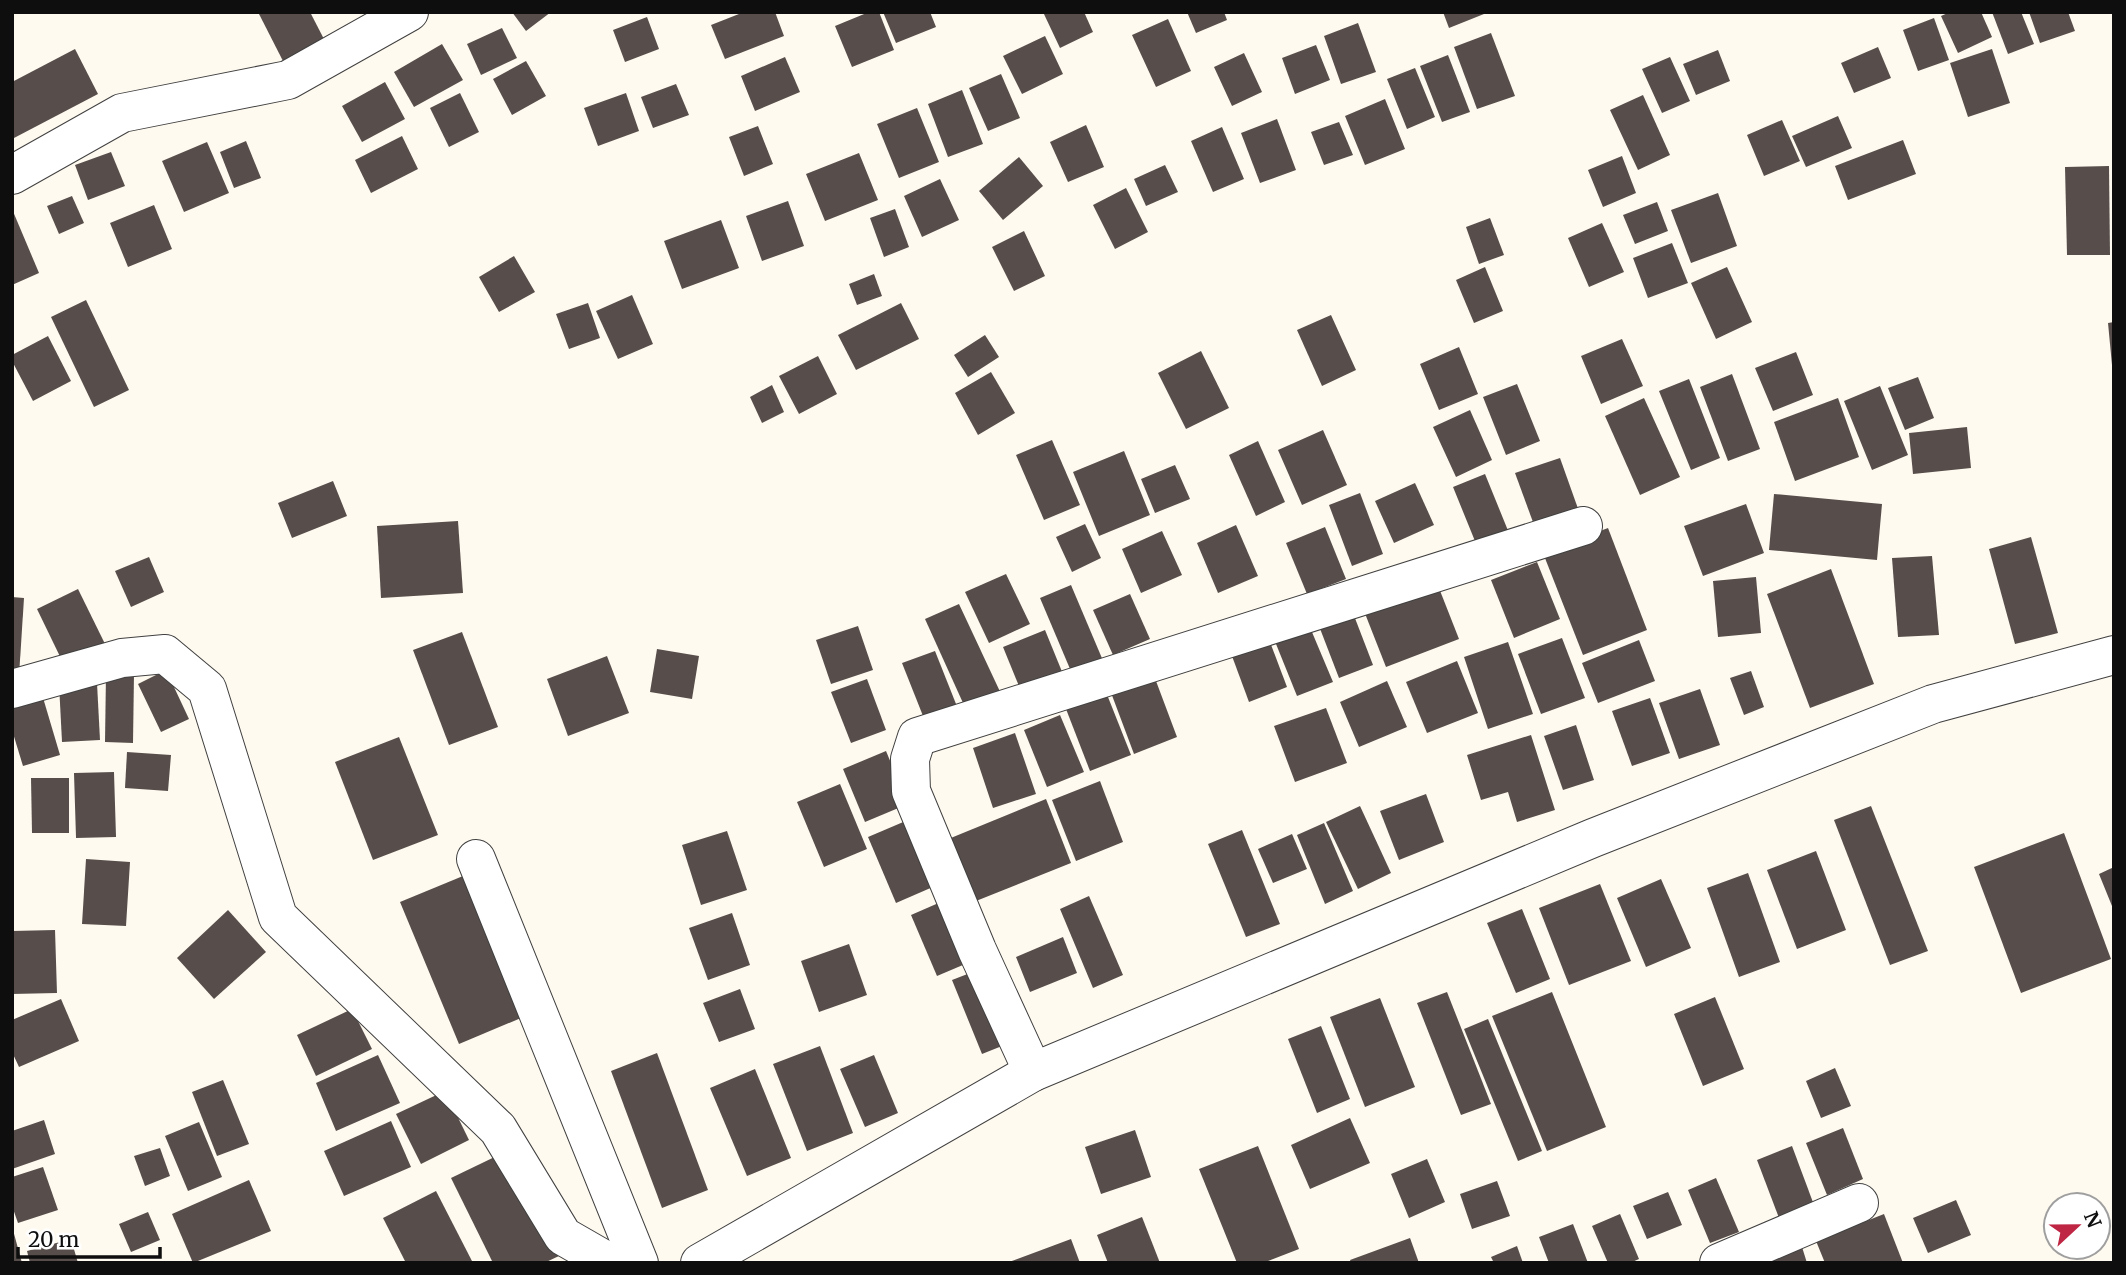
<svg xmlns="http://www.w3.org/2000/svg" width="2126" height="1275" viewBox="0 0 2126 1275" font-family="Merriweather,serif">
  <style>
    .building { fill: #574e4b }
    .lines { fill: none; stroke-linecap: round; stroke-linejoin: round }
    .minor-casing { stroke: #414141; stroke-width: 40 }
    .minor { stroke: #fff; stroke-width: 38 }
  </style>
  <rect width="100%" height="100%" fill="#fffaf0"/>
  <g class="building">
    <polygon points="258,12 310,12 326,43 284,63"/>
    <polygon points="512,12 551,12 526,31"/>
    <polygon points="744,12 775,12 784,36 725,59 711,25"/>
    <polygon points="869,12 879,12 894,50 852,67 835,26"/>
    <polygon points="883,12 930,12 936,27 896,43"/>
    <polygon points="1043,12 1084,12 1093,32 1060,48"/>
    <polygon points="1187,12 1224,12 1227,20 1196,33"/>
    <polygon points="1443,12 1483,12 1484,14 1449,28"/>
    <polygon points="1950,12 1981,12 1992,37 1958,53 1941,16"/>
    <polygon points="1992,12 2021,12 2034,44 2008,54"/>
    <polygon points="2029,12 2068,12 2075,31 2040,43"/>
    <polygon points="647,17 659,49 625,62 613,30"/>
    <polygon points="1934,18 1949,60 1918,71 1903,30"/>
    <polygon points="1168,19 1191,71 1156,87 1132,35"/>
    <polygon points="1358,23 1376,72 1341,84 1324,36"/>
    <polygon points="502,28 517,58 481,75 467,44"/>
    <polygon points="1491,33 1515,96 1477,109 1454,47"/>
    <polygon points="1045,36 1063,74 1022,94 1003,56"/>
    <polygon points="442,44 463,80 414,107 394,72"/>
    <polygon points="1316,45 1330,80 1295,94 1282,58"/>
    <polygon points="1878,47 1891,78 1854,93 1841,63"/>
    <polygon points="75,49 98,94 14,138 12,82"/>
    <polygon points="1992,49 2010,103 1968,117 1950,63"/>
    <polygon points="1718,50 1730,81 1696,95 1683,64"/>
    <polygon points="1244,53 1262,92 1232,106 1214,67"/>
    <polygon points="1448,55 1470,112 1442,122 1420,66"/>
    <polygon points="785,57 800,92 755,111 741,76"/>
    <polygon points="1670,57 1690,101 1662,113 1642,69"/>
    <polygon points="526,61 546,96 512,115 493,79"/>
    <polygon points="1415,68 1435,117 1407,129 1387,79"/>
    <polygon points="1001,74 1020,118 988,131 969,88"/>
    <polygon points="385,82 405,119 362,142 342,106"/>
    <polygon points="676,84 689,115 653,128 641,97"/>
    <polygon points="962,90 983,144 948,157 928,104"/>
    <polygon points="460,93 479,132 449,147 430,108"/>
    <polygon points="626,93 639,131 598,146 584,108"/>
    <polygon points="1643,95 1670,155 1638,170 1610,110"/>
    <polygon points="1385,99 1405,149 1365,165 1345,116"/>
    <polygon points="917,108 939,162 899,178 877,124"/>
    <polygon points="1838,116 1852,148 1806,167 1792,136"/>
    <polygon points="1277,119 1296,170 1260,183 1241,133"/>
    <polygon points="1782,120 1800,161 1764,176 1747,135"/>
    <polygon points="1339,122 1353,155 1324,165 1311,132"/>
    <polygon points="1086,125 1104,167 1068,182 1050,142"/>
    <polygon points="758,126 773,164 744,176 729,137"/>
    <polygon points="1222,127 1244,179 1213,192 1191,141"/>
    <polygon points="402,136 418,169 371,193 355,160"/>
    <polygon points="1903,140 1916,174 1848,200 1835,166"/>
    <polygon points="246,141 261,178 234,188 220,152"/>
    <polygon points="207,142 229,193 184,212 162,161"/>
    <polygon points="111,152 125,186 88,200 75,165"/>
    <polygon points="859,153 878,200 825,221 806,174"/>
    <polygon points="1622,156 1636,193 1603,207 1588,170"/>
    <polygon points="1019,157 1043,186 1003,220 979,191"/>
    <polygon points="1165,165 1178,192 1146,206 1134,179"/>
    <polygon points="2109,166 2110,255 2067,255 2065,167"/>
    <polygon points="940,179 959,220 922,237 904,196"/>
    <polygon points="1126,188 1148,232 1115,249 1093,205"/>
    <polygon points="1718,193 1737,246 1691,263 1671,210"/>
    <polygon points="72,196 84,223 59,234 47,206"/>
    <polygon points="788,201 804,246 762,261 746,216"/>
    <polygon points="1657,202 1668,231 1635,244 1623,215"/>
    <polygon points="154,205 172,249 128,267 110,223"/>
    <polygon points="12,209 39,273 12,285"/>
    <polygon points="895,209 909,247 884,257 870,218"/>
    <polygon points="1490,218 1504,255 1479,264 1466,227"/>
    <polygon points="721,220 739,268 682,289 664,241"/>
    <polygon points="1602,223 1624,272 1589,287 1568,238"/>
    <polygon points="1024,231 1045,276 1014,291 992,247"/>
    <polygon points="1672,243 1688,283 1648,298 1633,258"/>
    <polygon points="514,256 535,292 499,312 479,277"/>
    <polygon points="1485,267 1503,311 1474,323 1456,280"/>
    <polygon points="1727,267 1752,322 1716,339 1691,283"/>
    <polygon points="874,274 882,296 857,305 849,284"/>
    <polygon points="632,295 653,344 618,359 596,311"/>
    <polygon points="86,300 129,390 94,407 51,317"/>
    <polygon points="588,303 600,338 569,349 556,314"/>
    <polygon points="901,303 919,339 856,370 838,335"/>
    <polygon points="1331,315 1356,370 1322,386 1297,330"/>
    <polygon points="2114,322 2114,365 2112,365 2108,323"/>
    <polygon points="985,335 999,357 968,377 954,355"/>
    <polygon points="48,336 71,381 33,401 12,361 12,355"/>
    <polygon points="1622,339 1643,386 1601,404 1581,356"/>
    <polygon points="1459,347 1478,394 1439,410 1420,364"/>
    <polygon points="1201,351 1229,408 1186,429 1158,373"/>
    <polygon points="1796,352 1813,395 1773,411 1755,368"/>
    <polygon points="818,356 837,394 799,414 779,376"/>
    <polygon points="991,372 1015,413 978,435 955,393"/>
    <polygon points="1732,374 1760,449 1728,461 1700,387"/>
    <polygon points="1918,377 1934,418 1905,430 1888,388"/>
    <polygon points="1689,379 1720,458 1691,470 1659,391"/>
    <polygon points="1517,384 1540,441 1506,455 1483,397"/>
    <polygon points="772,385 784,412 762,423 750,397"/>
    <polygon points="1880,386 1908,455 1872,470 1844,401"/>
    <polygon points="1644,398 1680,477 1640,495 1605,416"/>
    <polygon points="1838,398 1859,457 1795,481 1774,422"/>
    <polygon points="1470,410 1492,460 1456,477 1433,427"/>
    <polygon points="1967,427 1971,468 1913,474 1909,433"/>
    <polygon points="1323,430 1347,485 1302,505 1278,450"/>
    <polygon points="1052,440 1080,505 1044,520 1016,455"/>
    <polygon points="1258,441 1285,502 1256,516 1229,455"/>
    <polygon points="1124,451 1150,515 1099,536 1073,472"/>
    <polygon points="1560,458 1581,517 1537,533 1515,473"/>
    <polygon points="1175,465 1190,499 1155,513 1141,479"/>
    <polygon points="1485,474 1509,533 1477,546 1453,487"/>
    <polygon points="333,481 347,516 292,538 278,503"/>
    <polygon points="1415,483 1434,525 1394,543 1375,501"/>
    <polygon points="1360,493 1383,554 1352,566 1329,505"/>
    <polygon points="1774,494 1882,504 1877,560 1769,550"/>
    <polygon points="1746,504 1764,553 1703,576 1684,526"/>
    <polygon points="458,521 463,593 381,598 377,526"/>
    <polygon points="1085,524 1101,558 1072,572 1056,537"/>
    <polygon points="1236,525 1258,576 1218,593 1197,543"/>
    <polygon points="1325,527 1346,579 1307,594 1286,543"/>
    <polygon points="1608,528 1647,630 1583,655 1543,553"/>
    <polygon points="1162,531 1182,575 1141,593 1122,549"/>
    <polygon points="2031,537 2058,633 2015,644 1989,549"/>
    <polygon points="1932,556 1939,635 1898,637 1892,558"/>
    <polygon points="149,557 164,592 131,607 115,571"/>
    <polygon points="1537,562 1560,619 1514,638 1491,580"/>
    <polygon points="1831,569 1874,684 1810,708 1767,594"/>
    <polygon points="1006,574 1030,624 989,643 965,592"/>
    <polygon points="1756,577 1761,633 1718,637 1713,581"/>
    <polygon points="1437,583 1459,639 1386,667 1364,611"/>
    <polygon points="1071,585 1104,663 1073,676 1040,598"/>
    <polygon points="78,589 108,650 67,671 37,609"/>
    <polygon points="1130,594 1150,639 1113,655 1093,610"/>
    <polygon points="12,597 24,598 19,676 12,676"/>
    <polygon points="959,604 1003,698 968,714 925,619"/>
    <polygon points="1353,613 1373,665 1339,678 1319,626"/>
    <polygon points="1309,625 1333,682 1297,696 1274,639"/>
    <polygon points="858,626 873,670 831,684 816,640"/>
    <polygon points="1045,630 1065,679 1023,696 1003,647"/>
    <polygon points="462,632 498,727 449,745 413,650"/>
    <polygon points="1267,634 1287,687 1249,702 1229,648"/>
    <polygon points="1562,638 1585,698 1541,714 1518,654"/>
    <polygon points="1639,640 1655,681 1598,703 1582,663"/>
    <polygon points="1508,642 1533,714 1488,729 1464,657"/>
    <polygon points="657,649 699,656 692,699 650,692"/>
    <polygon points="935,651 960,714 927,726 902,663"/>
    <polygon points="607,656 629,713 568,736 547,679"/>
    <polygon points="1457,661 1478,713 1427,733 1406,682"/>
    <polygon points="166,670 189,719 161,732 138,684"/>
    <polygon points="1751,671 1764,707 1744,715 1730,678"/>
    <polygon points="106,673 134,674 133,743 105,742"/>
    <polygon points="1153,673 1177,737 1134,754 1110,690"/>
    <polygon points="867,679 886,730 851,743 831,692"/>
    <polygon points="1387,681 1407,727 1359,747 1340,702"/>
    <polygon points="97,683 100,740 62,742 59,684"/>
    <polygon points="1700,689 1720,745 1679,759 1659,703"/>
    <polygon points="41,691 60,755 23,766 12,730 12,699"/>
    <polygon points="1106,692 1131,755 1090,771 1066,709"/>
    <polygon points="1650,698 1670,753 1632,766 1612,711"/>
    <polygon points="1326,708 1347,763 1295,782 1274,726"/>
    <polygon points="1060,715 1084,772 1047,787 1024,730"/>
    <polygon points="1576,725 1594,780 1563,790 1544,736"/>
    <polygon points="1015,733 1036,794 993,808 973,748"/>
    <polygon points="1531,735 1555,810 1517,822 1508,792 1481,800 1467,755"/>
    <polygon points="399,737 438,835 373,860 335,762"/>
    <polygon points="886,751 908,804 865,822 843,769"/>
    <polygon points="127,752 171,755 168,791 125,788"/>
    <polygon points="114,772 116,837 76,838 74,773"/>
    <polygon points="31,778 69,778 69,833 32,833"/>
    <polygon points="1100,781 1123,842 1076,861 1052,800"/>
    <polygon points="840,784 867,849 824,867 797,802"/>
    <polygon points="1426,794 1444,842 1399,860 1380,811"/>
    <polygon points="1046,799 1071,863 966,905 941,842"/>
    <polygon points="1360,806 1391,873 1358,889 1326,822"/>
    <polygon points="1871,806 1928,951 1890,965 1834,820"/>
    <polygon points="915,817 942,883 896,903 868,837"/>
    <polygon points="1324,823 1353,891 1325,904 1297,835"/>
    <polygon points="1242,830 1280,924 1246,937 1208,844"/>
    <polygon points="727,831 747,890 701,905 682,845"/>
    <polygon points="2064,833 2111,959 2021,993 1974,867"/>
    <polygon points="1292,834 1307,869 1273,883 1258,849"/>
    <polygon points="1816,851 1846,930 1797,949 1767,870"/>
    <polygon points="86,859 130,862 126,926 82,924"/>
    <polygon points="2114,867 2114,911 2099,874"/>
    <polygon points="1748,873 1780,962 1739,977 1707,888"/>
    <polygon points="463,876 521,1018 459,1044 400,902"/>
    <polygon points="1661,879 1691,948 1646,967 1617,898"/>
    <polygon points="1600,884 1631,961 1569,985 1539,908"/>
    <polygon points="1089,896 1123,975 1093,988 1060,909"/>
    <polygon points="950,898 977,959 937,976 911,915"/>
    <polygon points="1522,909 1550,979 1516,993 1487,923"/>
    <polygon points="228,910 266,952 214,999 177,958"/>
    <polygon points="732,913 750,965 708,980 689,928"/>
    <polygon points="55,930 57,993 12,994 12,931"/>
    <polygon points="1063,937 1077,973 1030,992 1016,957"/>
    <polygon points="849,944 867,995 819,1012 801,961"/>
    <polygon points="983,968 1012,1042 982,1054 952,980"/>
    <polygon points="740,989 755,1029 719,1042 703,1003"/>
    <polygon points="1447,992 1491,1104 1461,1115 1417,1003"/>
    <polygon points="1552,992 1606,1127 1547,1151 1492,1016"/>
    <polygon points="1715,997 1744,1069 1703,1086 1674,1014"/>
    <polygon points="1380,998 1415,1087 1365,1107 1330,1017"/>
    <polygon points="61,999 79,1041 19,1067 12,1052 12,1020"/>
    <polygon points="352,1009 372,1049 316,1076 297,1035"/>
    <polygon points="1488,1019 1542,1151 1518,1161 1464,1029"/>
    <polygon points="1321,1026 1350,1099 1317,1113 1288,1039"/>
    <polygon points="820,1046 853,1133 807,1151 773,1064"/>
    <polygon points="657,1053 708,1190 662,1208 611,1071"/>
    <polygon points="378,1055 400,1103 336,1131 316,1083"/>
    <polygon points="874,1055 898,1113 865,1127 840,1069"/>
    <polygon points="1835,1068 1851,1106 1821,1118 1806,1081"/>
    <polygon points="755,1069 791,1158 747,1176 710,1088"/>
    <polygon points="223,1080 249,1144 217,1156 192,1092"/>
    <polygon points="445,1091 469,1140 421,1164 396,1114"/>
    <polygon points="1350,1118 1370,1163 1310,1189 1291,1145"/>
    <polygon points="44,1120 55,1154 12,1169 12,1131"/>
    <polygon points="391,1121 411,1167 344,1196 324,1151"/>
    <polygon points="199,1122 222,1177 188,1191 165,1136"/>
    <polygon points="1843,1128 1863,1179 1827,1195 1806,1143"/>
    <polygon points="1135,1130 1151,1177 1101,1194 1085,1147"/>
    <polygon points="1258,1146 1299,1249 1263,1263 1237,1263 1199,1169"/>
    <polygon points="1792,1146 1814,1205 1779,1218 1757,1160"/>
    <polygon points="160,1148 170,1176 145,1186 134,1156"/>
    <polygon points="507,1151 559,1256 544,1263 493,1263 451,1178"/>
    <polygon points="1427,1159 1445,1202 1409,1218 1391,1174"/>
    <polygon points="43,1167 58,1210 18,1223 12,1206 12,1177"/>
    <polygon points="1716,1178 1739,1232 1710,1243 1688,1190"/>
    <polygon points="249,1180 271,1231 193,1263 172,1214"/>
    <polygon points="1497,1181 1510,1216 1472,1229 1460,1194"/>
    <polygon points="436,1191 473,1263 406,1263 383,1218"/>
    <polygon points="1668,1192 1682,1225 1647,1239 1633,1206"/>
    <polygon points="1956,1200 1971,1235 1928,1253 1913,1218"/>
    <polygon points="148,1212 160,1240 131,1252 119,1224"/>
    <polygon points="1620,1214 1639,1259 1630,1263 1608,1263 1592,1226"/>
    <polygon points="1884,1214 1903,1263 1825,1263 1816,1241"/>
    <polygon points="1142,1217 1160,1263 1108,1263 1097,1235"/>
    <polygon points="1573,1224 1588,1263 1549,1263 1539,1237"/>
    <polygon points="12,1230 13,1230 22,1263 12,1263"/>
    <polygon points="1410,1238 1419,1263 1351,1263 1350,1260"/>
    <polygon points="71,1239 78,1263 30,1263 27,1251"/>
    <polygon points="1071,1239 1080,1263 1009,1263 1009,1262"/>
    <polygon points="1517,1246 1523,1263 1494,1263 1491,1257"/>
    <polygon points="1802,1247 1807,1263 1757,1263"/>
  </g>
  <g class="lines">
    <g class="minor-casing">
      <g id="minor">
        <polyline points="12,175 122,113 288,80 409,12"/>
        <polyline points="12,689 122,658 165,654 207,689 278,917 498,1129 563,1236 610,1263"/>
        <polyline points="476,859 639,1263"/>
        <polyline points="1033,1072 977,950 911,791 910,759 917,737 1583,526"/>
        <polyline points="700,1263 1033,1072 1593,838 1933,704 2114,655"/>
        <polyline points="1719,1263 1859,1203"/>
      </g>
    </g>
    <use href="#minor" class="minor"/>
  </g>
  <rect width="2126" height="1275" fill="none" stroke="#0e0e0e" stroke-width="28"/>
  <g transform="translate(2077 1226) rotate(68)"><circle r="33" fill="#ffffff" stroke="#9f9f9f" stroke-width="2"/>
  <path d="M0-5L12 26L0 18L-12 26Z" fill="#bf2644"/>
  <text y="-10" font-size="19" font-weight="bold" text-anchor="middle" fill="#0e0e0e">N</text>
  </g>
  <path d="M18 1247v10h142v-10" fill="none" stroke="#0e0e0e" stroke-width="3.5"/>
  <text x="28" y="1247" font-size="21" fill="#0e0e0e" stroke="#ffffff" stroke-width="5" paint-order="stroke">20 m</text>
</svg>
